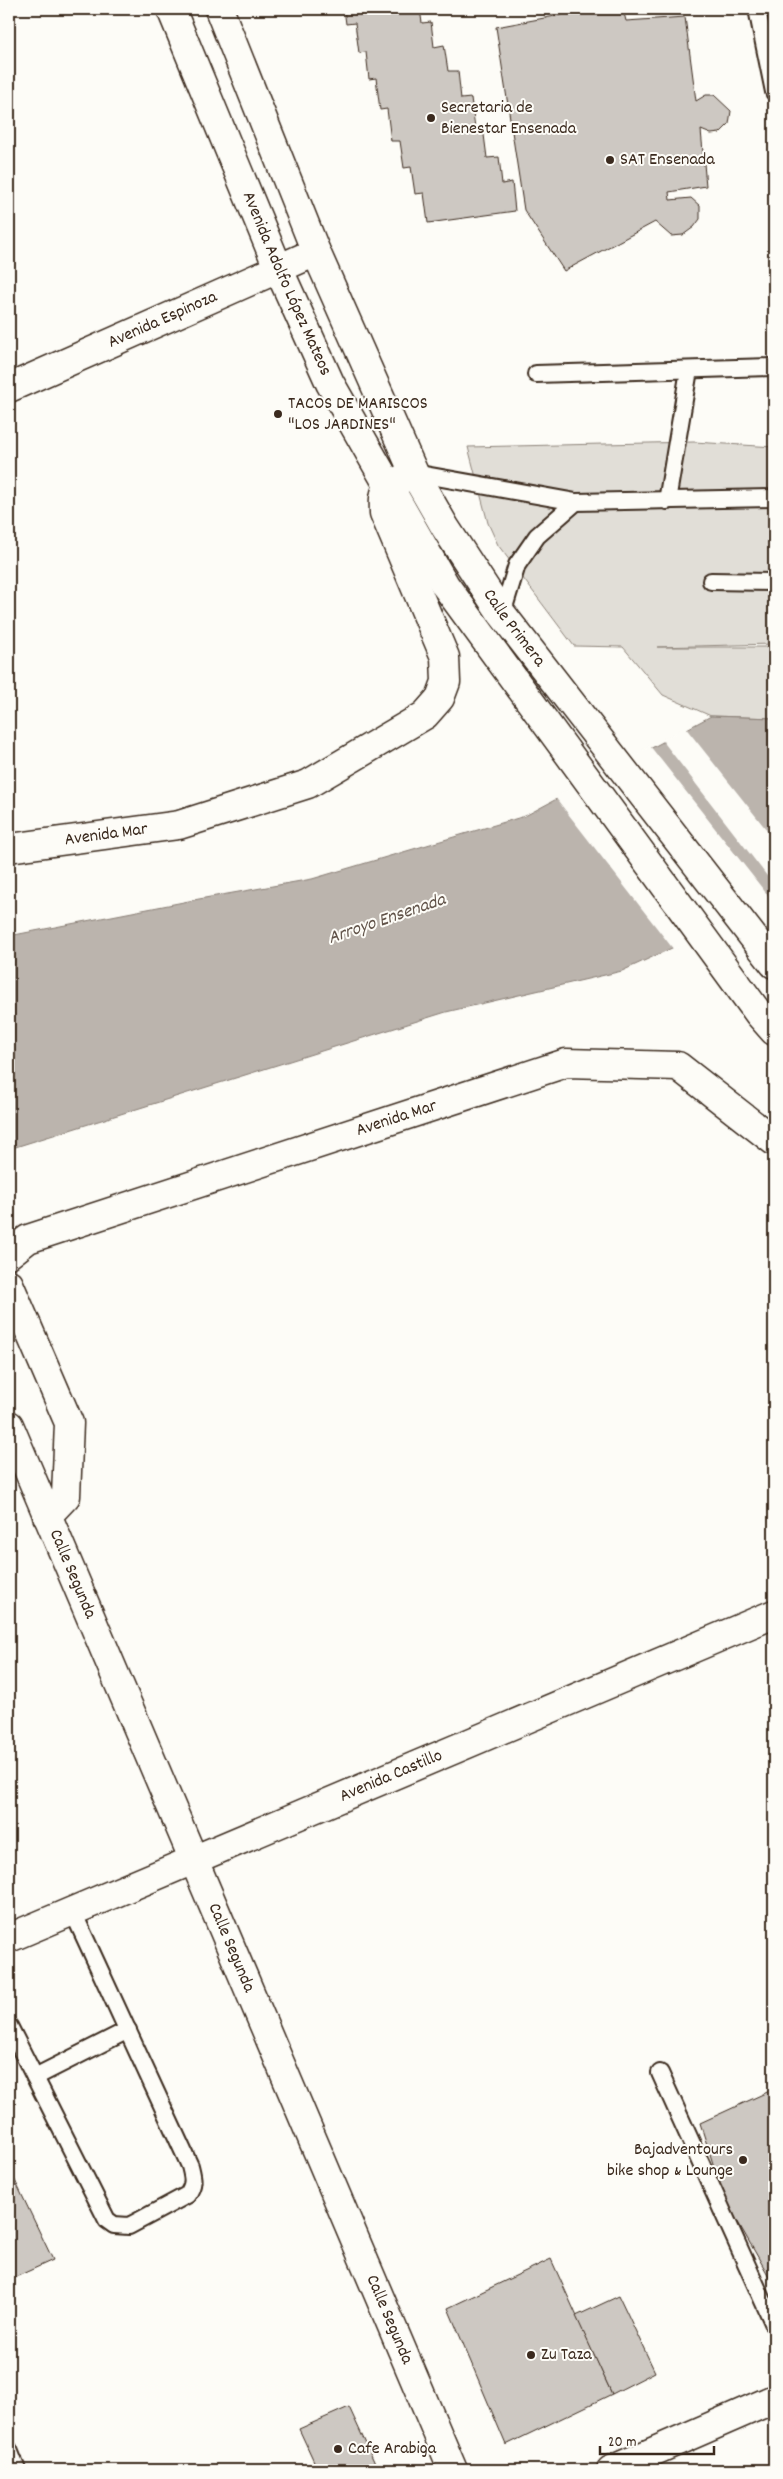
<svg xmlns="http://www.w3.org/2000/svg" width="783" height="2479" viewBox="0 0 783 2479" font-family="Dekko,sans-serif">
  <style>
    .green { fill: #e1ded7; stroke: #8e847a }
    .water { fill: #bbb4ad; stroke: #887d74 }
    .pier { fill: #fdfcf7 }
    .building { fill: #cdc8c2; stroke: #3b2a1e }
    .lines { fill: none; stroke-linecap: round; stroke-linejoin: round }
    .service-casing { stroke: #3b2a1e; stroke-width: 20 }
    .minor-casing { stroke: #3b2a1e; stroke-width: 31 }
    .tertiary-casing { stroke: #3b2a1e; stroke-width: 31 }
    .secondary-casing { stroke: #3b2a1e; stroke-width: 31 }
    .service { stroke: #fdfcf7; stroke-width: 16 }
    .minor { stroke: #fdfcf7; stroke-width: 28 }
    .tertiary { stroke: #fdfcf7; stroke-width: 28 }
    .secondary { stroke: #fdfcf7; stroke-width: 28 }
    .poi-dot { fill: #3b2a1e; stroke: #fdfcf7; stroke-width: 2 }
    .labels { text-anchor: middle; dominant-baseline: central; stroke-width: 4; stroke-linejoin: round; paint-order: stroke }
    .poi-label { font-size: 18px; fill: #3b2a1e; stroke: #fdfcf7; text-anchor: start }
    .street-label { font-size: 18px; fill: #3b2a1e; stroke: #fdfcf7 }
    .water-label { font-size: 19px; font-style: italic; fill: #615349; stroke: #fdfcf7 }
  </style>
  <rect width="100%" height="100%" fill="#fdfcf7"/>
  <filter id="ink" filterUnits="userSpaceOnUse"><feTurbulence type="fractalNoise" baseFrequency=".02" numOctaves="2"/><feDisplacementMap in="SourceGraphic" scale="10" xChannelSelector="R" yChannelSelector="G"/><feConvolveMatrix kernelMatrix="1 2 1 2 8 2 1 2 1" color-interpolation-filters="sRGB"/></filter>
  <g filter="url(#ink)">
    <polygon class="green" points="694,442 774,447 774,644 657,647 774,647 774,718 711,716 663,695 623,647 574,646 498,545 488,523 468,447"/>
    <polygon class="water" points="711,716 774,718 774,901 622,971 446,1012 9,1149 9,936 199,899 312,879 525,816"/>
    <g class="pier">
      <polygon points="685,727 774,839 774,885 662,740"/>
      <polygon points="650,746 774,903 674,950 555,797"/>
    </g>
    <g class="building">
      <polygon points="344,9 420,9 422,23 431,22 434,47 444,45 448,71 458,71 461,99 471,98 475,128 483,127 487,158 499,157 502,184 512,182 515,211 428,223 424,193 415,194 411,167 404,168 400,141 391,141 387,109 380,110 376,78 369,79 366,52 359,53 355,23 346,24"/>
      <polygon points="593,9 623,9 626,21 685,17 696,101 706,95 714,95 731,111 729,124 720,133 711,134 701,130 706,186 669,192 670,200 691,198 700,206 700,219 694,227 683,235 671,236 655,222 564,271 524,210 496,27"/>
      <polygon points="774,2089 774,2285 724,2198 700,2123"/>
      <polygon points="9,2168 53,2260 9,2280"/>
      <polygon points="551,2259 612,2394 506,2445 448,2308"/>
      <polygon points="619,2296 655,2372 612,2394 576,2316"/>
      <polygon points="349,2407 378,2470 318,2470 299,2429"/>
    </g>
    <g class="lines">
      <g class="service-casing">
        <g id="service">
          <polyline points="757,9 774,92"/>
          <polyline points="536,374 774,367"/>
          <polyline points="414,473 576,502 774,498"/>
          <polyline points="667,501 689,370"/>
          <polyline points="711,581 774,582"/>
          <polyline points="502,614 517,565 537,536 576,502"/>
          <path d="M9,2026L107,2220L114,2225L129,2226L187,2195C195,2184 193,2178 190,2166L73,1912"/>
          <polyline points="660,2073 774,2325"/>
          <polyline points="35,2077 128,2030"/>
          <polyline points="9,2450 17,2470"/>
        </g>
      </g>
      <g class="minor-casing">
        <g id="minor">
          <path id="s1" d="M9,388L316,252"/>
          <path id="s2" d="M9,848L179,825L308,784L425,715L440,698L446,682L445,657L384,513C383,491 384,488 404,478"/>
          <path id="s3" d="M9,1254L28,1239L566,1063L678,1066L774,1141"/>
          <polyline points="9,1284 69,1423 66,1496 47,1516"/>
          <path id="s4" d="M9,1425L453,2470"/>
        </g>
      </g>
      <g class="tertiary-casing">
        <g id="tertiary">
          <path id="s5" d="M9,1938L774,1614"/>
          <polyline points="611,2470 774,2399"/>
        </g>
      </g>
      <g class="secondary-casing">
        <g id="secondary">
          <path id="s6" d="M171,9L279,270L330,383L445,585L759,1014L774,1031"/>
          <path id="s7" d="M219,9L316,252L414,473L445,527L502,614L774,964"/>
        </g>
      </g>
      <use href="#service" class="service"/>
      <use href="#minor" class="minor"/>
      <use href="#tertiary" class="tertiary"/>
      <use href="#secondary" class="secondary"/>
    </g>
  </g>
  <g class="poi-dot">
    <circle cx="431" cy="118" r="5"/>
    <circle cx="610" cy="160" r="5"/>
    <circle cx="278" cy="414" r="5"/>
    <circle cx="743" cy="2160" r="5"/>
    <circle cx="531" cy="2355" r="5"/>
    <circle cx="338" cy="2449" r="5"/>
  </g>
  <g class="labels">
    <g class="poi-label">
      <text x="441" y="108">Secretaria de<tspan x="441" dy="21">Bienestar Ensenada</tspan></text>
      <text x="620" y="160">SAT Ensenada</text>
      <text x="288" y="404">TACOS DE MARISCOS<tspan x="288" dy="21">"LOS JARDINES"</tspan></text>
      <text x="733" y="2150" text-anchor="end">Bajadventours<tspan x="733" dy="21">bike shop &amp; Lounge</tspan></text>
      <text x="541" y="2355">Zu Taza</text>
      <text x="348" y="2449">Cafe Arabiga</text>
    </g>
    <g class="street-label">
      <text stroke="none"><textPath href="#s6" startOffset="298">Avenida Adolfo López Mateos</textPath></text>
      <text stroke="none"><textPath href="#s1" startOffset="168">Avenida Espinoza</textPath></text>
      <text stroke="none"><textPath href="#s7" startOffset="688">Calle Primera</textPath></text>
      <text stroke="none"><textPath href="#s2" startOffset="98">Avenida Mar</textPath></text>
      <text stroke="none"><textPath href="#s3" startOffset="412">Avenida Mar</textPath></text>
      <text stroke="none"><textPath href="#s4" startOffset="162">Calle Segunda</textPath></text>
      <text stroke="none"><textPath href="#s5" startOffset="415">Avenida Castillo</textPath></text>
      <text stroke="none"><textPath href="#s4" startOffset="568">Calle Segunda</textPath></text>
      <text stroke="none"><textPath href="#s4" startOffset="972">Calle Segunda</textPath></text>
    </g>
    <g class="water-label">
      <text transform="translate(387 920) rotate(-19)">Arroyo Ensenada</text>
    </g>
  </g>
  <rect width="783" height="2479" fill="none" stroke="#fdfcf7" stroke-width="30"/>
  <rect x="15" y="15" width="753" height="2449" fill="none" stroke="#3b2a1e" stroke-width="2" filter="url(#ink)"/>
  <path d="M600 2446v8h114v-8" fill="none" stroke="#3b2a1e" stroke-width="2.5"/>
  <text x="608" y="2446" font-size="15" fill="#3b2a1e" stroke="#fdfcf7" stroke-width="4" paint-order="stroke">20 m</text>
</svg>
